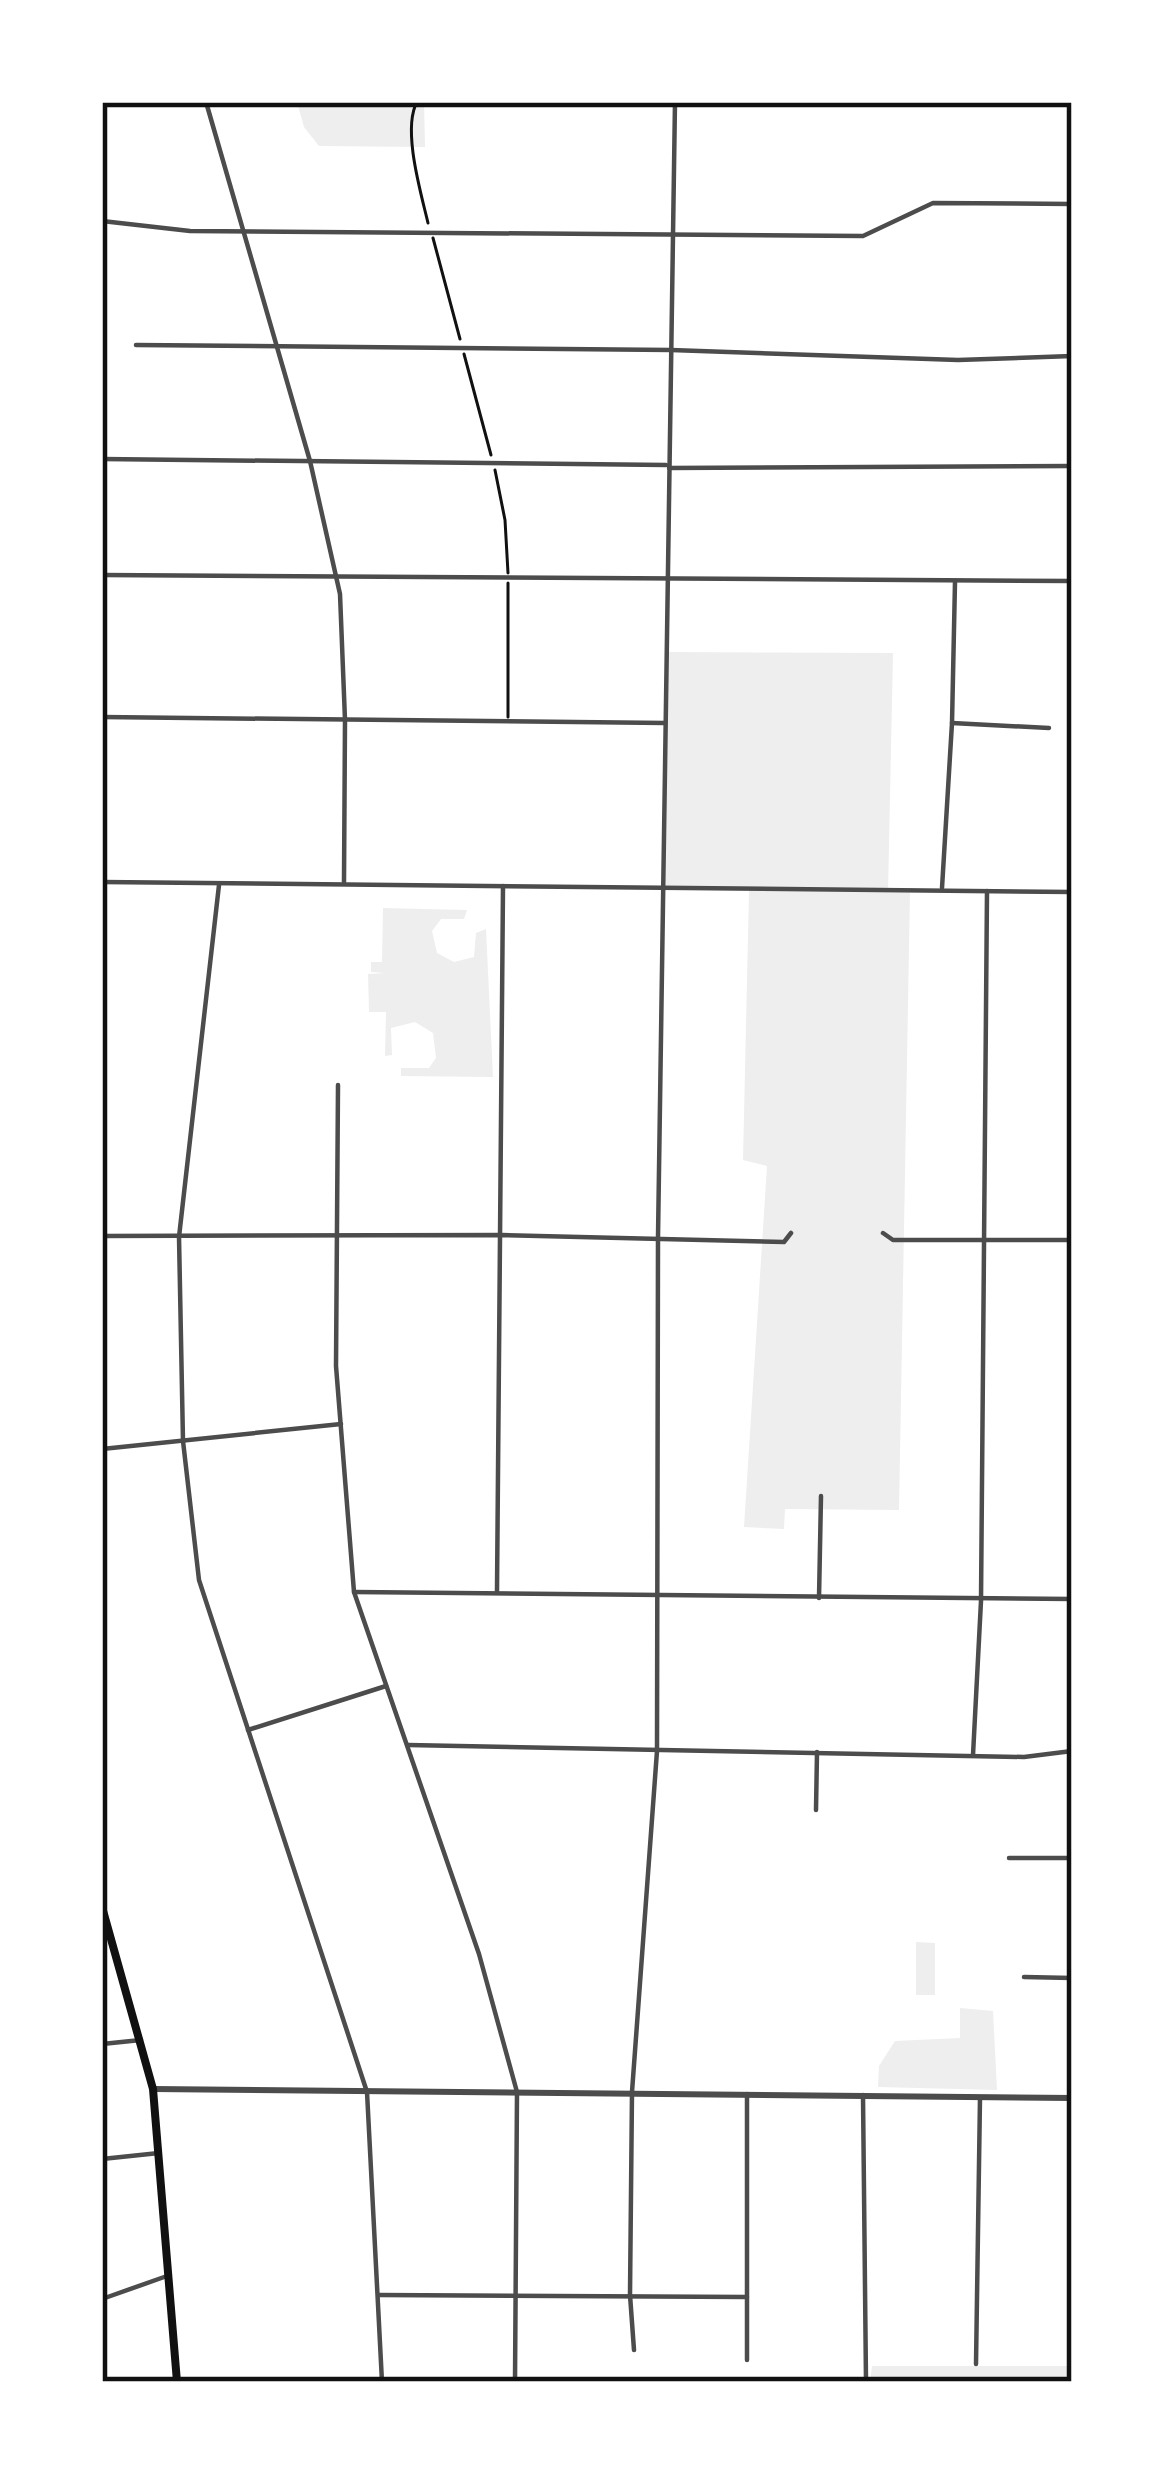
<svg xmlns="http://www.w3.org/2000/svg" width="1174" height="2484" viewBox="0 0 1174 2484" font-family="Georgia,serif">
  <style>
    .green { fill: #eee }
    .lines { fill: none; stroke-linecap: round; stroke-linejoin: round }
    .path { stroke: #111; stroke-width: 3 }
    .minor { stroke: #4c4c4c; stroke-width: 4.5 }
    .tertiary { stroke: #4c4c4c; stroke-width: 6 }
    .primary { stroke: #111; stroke-width: 8 }
    .neatline { fill: none; stroke: #111; stroke-width: 4.5 }
  </style>
  <rect width="100%" height="100%" fill="#fff"/>
  <g class="green">
    <polygon points="297,102 424,102 425,147 319,146 304,127"/>
    <polygon points="667,652 893,653 888,892 910,892 899,1510 785,1509 784,1529 744,1527 767,1166 743,1160 749,891 666,889"/>
    <polygon points="383,908 467,910 464,919 441,919 432,931 437,953 454,962 474,957 476,933 486,929 493,1077 401,1076 401,1068 429,1068 436,1058 433,1033 415,1022 391,1028 392,1055 385,1056 386,1012 369,1012 368,974 385,973 371,972 371,962 382,962"/>
    <polygon points="916,1942 935,1943 935,1995 916,1995"/>
    <polygon points="960,2008 993,2011 997,2090 878,2087 879,2066 895,2041 960,2038"/>
    <polygon points="872,2366 1072,2366 1072,2382 870,2382"/>
  </g>
  <g class="lines">
    <g class="path">
      <path d="M417,102C402,129 421,193 428,223"/>
      <polyline points="433,238 460,339"/>
      <polyline points="464,354 491,455"/>
      <polyline points="495,470 505,520 508,573"/>
      <polyline points="508,717 508,583"/>
    </g>
    <g class="minor">
      <polyline points="206,102 310,461 340,594 345,720 344,882"/>
      <polyline points="102,221 190,231 863,236 933,203 1072,204"/>
      <polyline points="136,345 671,350 958,360 1072,356"/>
      <polyline points="102,459 666,465"/>
      <polyline points="669,468 1072,466"/>
      <polyline points="102,575 1072,581"/>
      <polyline points="102,717 665,723"/>
      <polyline points="952,723 1049,728"/>
      <polyline points="102,882 1072,892"/>
      <polyline points="219,885 179,1237 183,1441 199,1580 367,2092 382,2382"/>
      <polyline points="942,888 952,723 955,582"/>
      <polyline points="338,1085 336,1366 354,1592 479,1954 517,2092 515,2382"/>
      <polyline points="883,1233 893,1240 1072,1240"/>
      <polyline points="102,1236 502,1235 784,1242 791,1233"/>
      <polyline points="102,1449 341,1424"/>
      <polyline points="497,1591 503,886"/>
      <polyline points="354,1592 1072,1599"/>
      <polyline points="819,1598 821,1496"/>
      <polyline points="248,1730 386,1686"/>
      <polyline points="408,1745 1024,1757 1072,1751"/>
      <polyline points="973,1755 981,1601 987,891"/>
      <polyline points="816,1810 817,1752"/>
      <polyline points="1009,1858 1072,1858"/>
      <polyline points="1024,1977 1072,1978"/>
      <polyline points="102,2044 141,2040"/>
      <polyline points="863,2095 866,2382"/>
      <polyline points="102,2159 159,2153"/>
      <polyline points="379,2295 747,2297"/>
      <polyline points="102,2299 167,2276"/>
      <polyline points="634,2350 630,2295 632,2092 657,1751 658,1237 675,102"/>
      <polyline points="747,2360 747,2094"/>
      <polyline points="976,2364 980,2098"/>
    </g>
    <polyline class="tertiary" points="153,2089 1072,2098"/>
    <polyline class="primary" points="102,1907 153,2089 177,2382"/>
  </g>
  <rect width="1174" height="2484" fill="none" stroke="#ffffff" stroke-width="210"/>
  <rect x="105" y="105" width="964" height="2274" class="neatline"/>
</svg>
